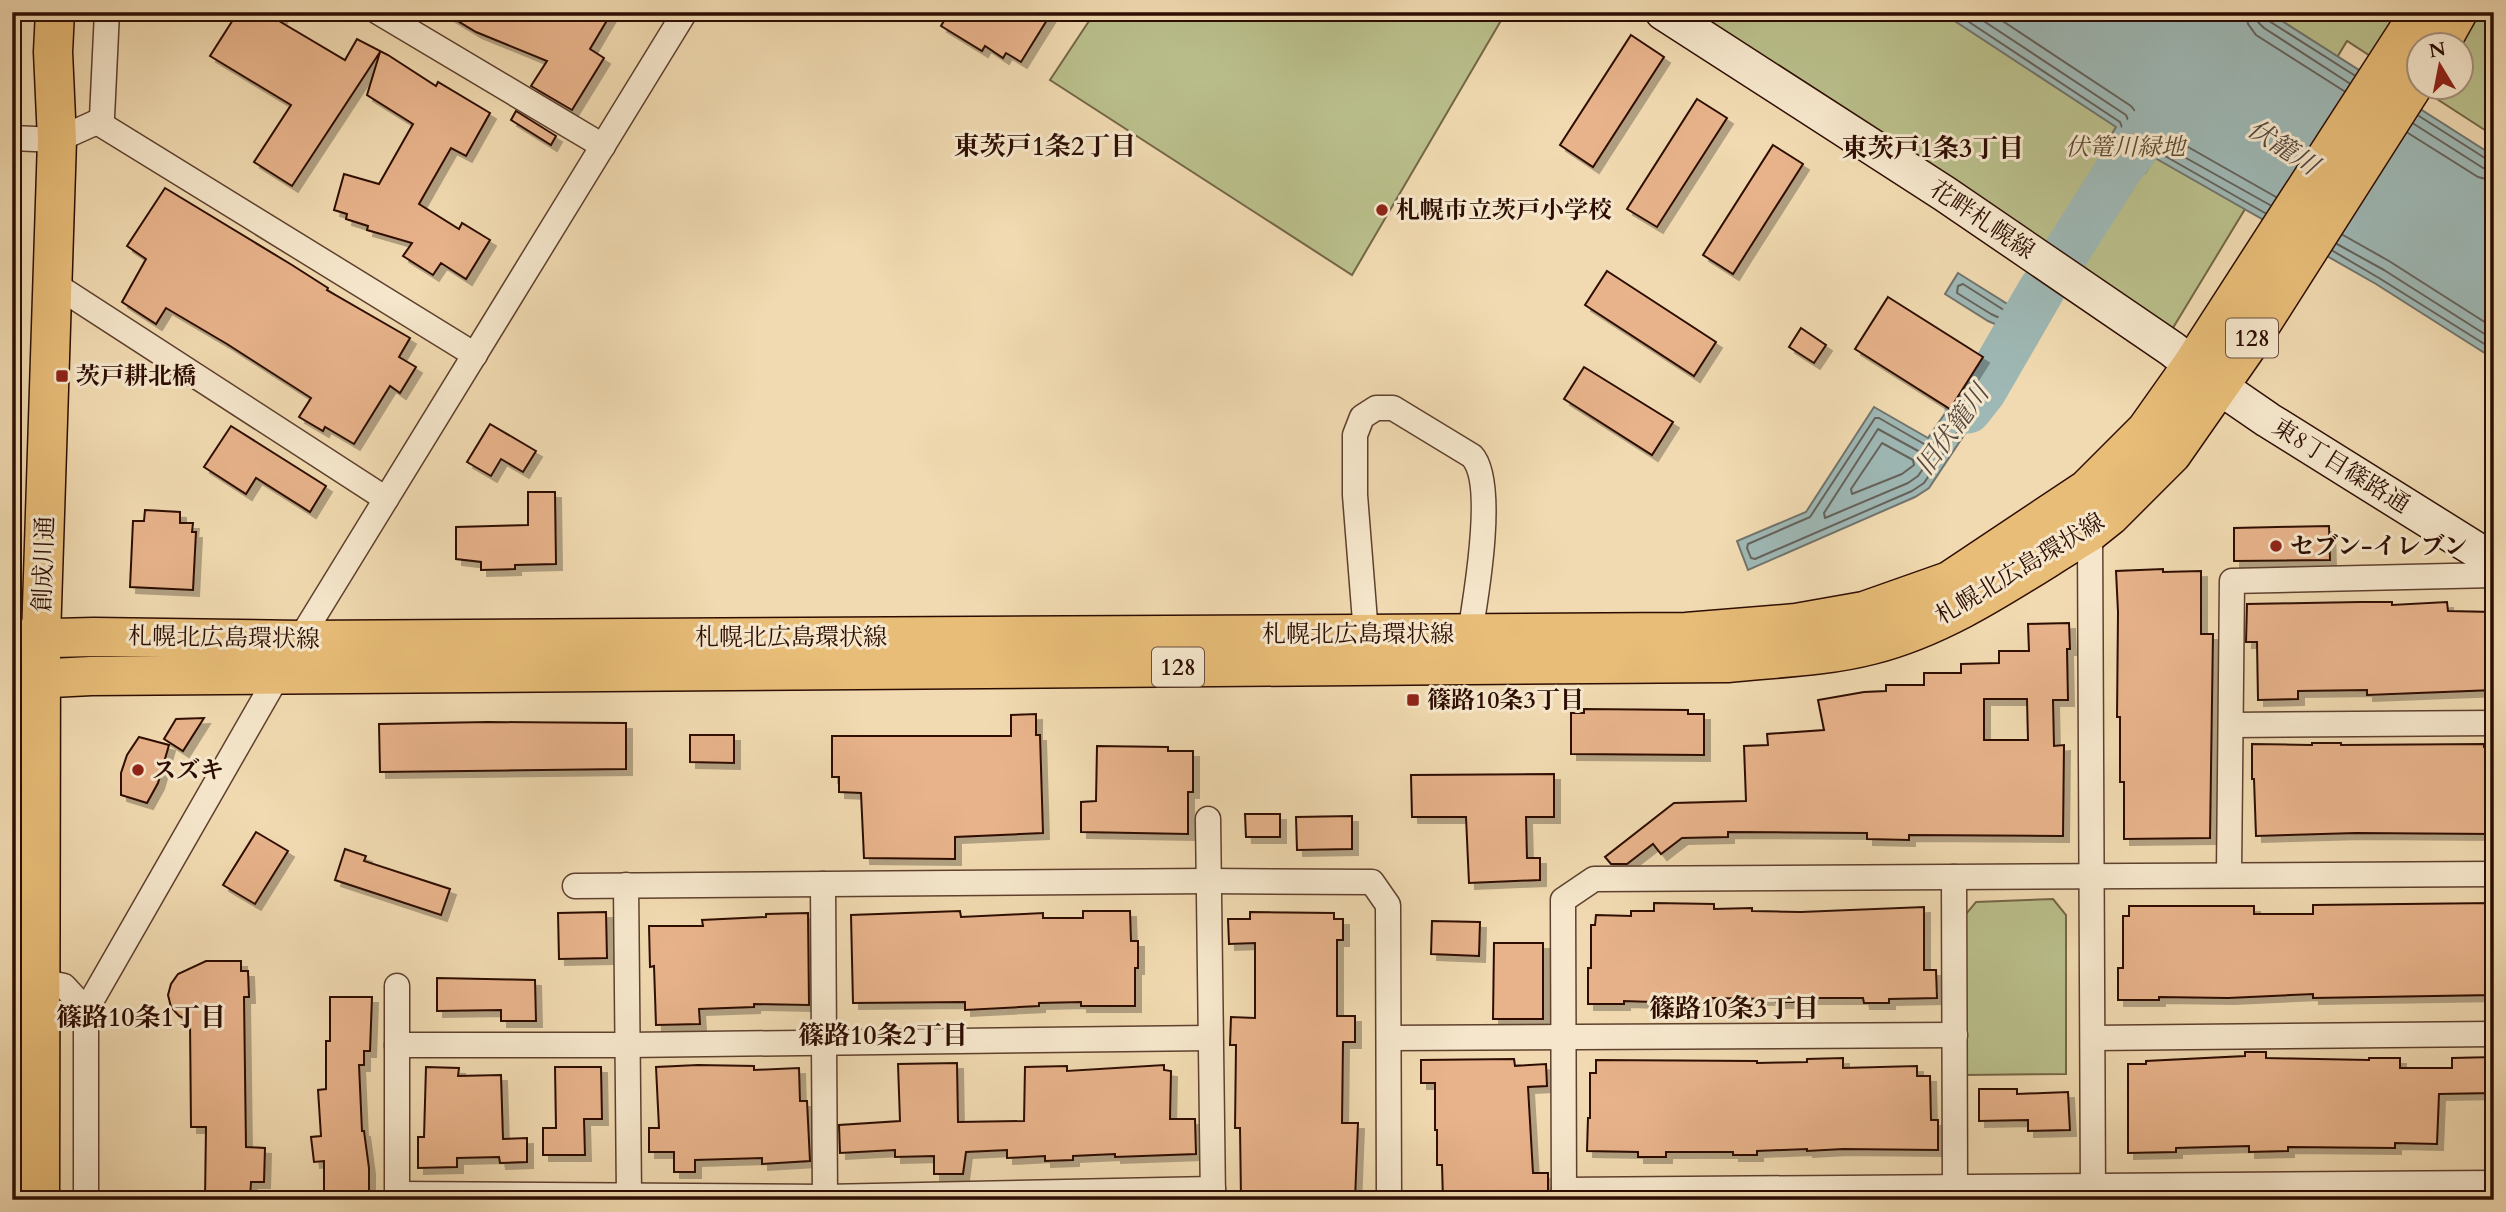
<svg xmlns="http://www.w3.org/2000/svg" width="2506" height="1212" viewBox="0 0 2506 1212" font-family="Cardo,'Noto Serif JP',serif">
  <style>
    .green { fill: #bac08c; stroke: #746647; stroke-width: 2 }
    .water { fill: #9eb8b5; stroke: #71746d; stroke-width: 2 }
    .lines { fill: none; stroke-linecap: round; stroke-linejoin: round }
    .shore { stroke: #66625c; stroke-width: 2 }
    .river { stroke: #9eb8b5; stroke-width: 47 }
    .building { fill: #e8b38b; stroke: #2d0d02; stroke-width: 2; fill-rule: evenodd; filter: url(#shadow) }
    .minor-casing { stroke: #5e402e; stroke-width: 27 }
    .secondary-casing { stroke: #2d0d02; stroke-width: 38 }
    .primary-casing { stroke: #2d0d02; stroke-width: 41 }
    .trunk-casing { stroke: #2d0d02; stroke-width: 41 }
    .minor { stroke: #f6e7cc; stroke-width: 24 }
    .secondary { stroke: #f6e7cc; stroke-width: 35 }
    .primary { stroke: #e8bd78; stroke-width: 38 }
    .trunk { stroke: #e8bd78; stroke-width: 38 }
    .poi-dot { fill: #8f2418; stroke: #f6e7cc; stroke-width: 2.5 }
    .labels { text-anchor: middle; dominant-baseline: central; stroke-width: 6; stroke-linejoin: round; paint-order: stroke }
    .shield { fill: #f6e7cc; stroke: #694e3f; stroke-width: 2 }
    .shield-label { font-size: 23px; font-weight: bold; fill: #2d0d02 }
    .park-label { font-size: 24px; font-style: italic; fill: #5e4c32; stroke: #f6e7cc }
    .poi-label { font-size: 24px; font-weight: bold; fill: #2d0d02; stroke: #f6e7cc; text-anchor: start }
    .street-label { font-size: 24px; fill: #2d0d02; stroke: #f6e7cc }
    .neighbourhood-label { font-size: 26px; font-weight: bold; fill: #2d0d02; stroke: #f6e7cc }
    .water-label { font-size: 26px; font-style: italic; fill: #554941; stroke: #f6e7cc }
  </style>
  <defs>
    <filter id="shadow"><feDropShadow dx="6" dy="6" stdDeviation="0" flood-color="#0004"/></filter>
  </defs>
  <rect width="100%" height="100%" fill="#f1dab1"/>
  <filter id="stains"><feTurbulence type="fractalNoise" baseFrequency=".00286" numOctaves="4"/><feColorMatrix values="0 0 0 0 .2 0 0 0 0 .09 0 0 0 0 .02 0 0 0 .5 -.17"/></filter>
  <radialGradient id="worn" r=".72"><stop offset=".6" stop-color="#630" stop-opacity="0"/><stop offset="1" stop-color="#630" stop-opacity=".3"/></radialGradient>
  <g class="green">
    <polygon points="1095,12 1506,12 1352,275 1050,80"/>
    <polygon points="1677,12 2494,12 2494,136 2420,88 2460,88 2460,46 2418,46 2418,87 2347,41 2168,336"/>
    <polygon points="2053,899 2066,915 2066,1074 1965,1075 1965,915 1976,902"/>
  </g>
  <g class="water">
    <polygon points="1941,12 2268,12 2494,156 2494,359 2376,284 2155,158 2145,173 2136,168 2131,177 2107,161 2112,153 2104,147 2116,127"/>
    <polygon points="2080,204 2103,219 2073,263 2050,250"/>
    <polygon points="1958,273 2014,308 2023,293 2044,307 2027,338 1988,321 1945,294"/>
    <polygon points="1990,348 2013,361 1929,488 1915,497 1748,570 1737,541 1806,512 1874,407 1928,438"/>
  </g>
  <g class="lines">
    <g class="shore">
      <polyline points="1954,12 2120,122 2123,130 2115,144 2119,151 2118,160 2126,165 2143,162 2150,153 2158,152 2265,213"/>
      <polyline points="1970,12 2126,115 2131,127 2125,143 2129,153 2138,153 2150,143 2161,144 2270,205"/>
      <polyline points="1989,12 2131,106 2139,116 2144,133 2157,132 2167,135 2276,197"/>
      <polyline points="2246,12 2248,24 2256,35 2344,91"/>
      <polyline points="2257,12 2258,22 2264,28 2349,83"/>
      <polyline points="2265,12 2269,21 2354,75"/>
      <polyline points="2419,116 2488,160 2494,161"/>
      <polyline points="2414,124 2483,168 2494,170"/>
      <polyline points="2408,133 2478,177 2494,181"/>
      <polygon points="2081,216 2090,219 2091,223 2072,251 2068,252 2063,249 2062,245"/>
      <polyline points="2343,235 2389,261 2494,328"/>
      <polyline points="2337,244 2384,270 2494,340"/>
      <polyline points="2333,251 2379,278 2494,350"/>
      <polygon points="1963,284 2010,314 2018,314 2026,305 2033,308 2034,312 2025,327 2021,328 1991,314 1957,293 1958,286"/>
      <polygon points="1994,358 2000,362 2001,366 1924,483 1912,491 1755,559 1751,558 1747,548 1748,544 1810,517 1875,418 1879,418 1924,444 1932,444 1990,360"/>
      <polygon points="1878,429 1920,452 1929,454 1930,459 1918,476 1908,483 1825,518 1824,513"/>
      <polygon points="1882,443 1913,460 1914,465 1902,474 1852,494 1851,489"/>
    </g>
    <g class="river">
      <polyline points="2062,259 2119,169 2159,118"/>
      <polyline points="1968,410 1983,391 2042,289"/>
    </g>
  </g>
  <g class="building">
    <polygon points="238,12 284,12 279,21 345,60 357,39 388,55 436,86 438,82 490,113 466,156 451,148 419,204 459,229 462,223 490,240 466,279 441,263 433,275 403,256 412,243 367,230 368,226 346,219 347,214 334,210 344,174 379,184 413,124 367,95 380,52 292,186 254,162 291,105 210,56"/>
    <polygon points="443,12 612,12 590,49 604,58 572,110 531,86 547,61 476,32"/>
    <polygon points="949,12 1052,12 1021,62 1006,53 1003,58 985,46 982,51 941,26"/>
    <polygon points="1631,35 1664,57 1593,167 1560,145"/>
    <polygon points="1697,99 1727,118 1657,227 1627,209"/>
    <polygon points="516,111 556,136 551,145 511,120"/>
    <polygon points="1773,145 1803,164 1733,274 1703,255"/>
    <polygon points="165,188 292,265 328,288 327,290 410,338 399,357 416,367 400,393 390,386 354,444 325,427 323,431 299,417 311,398 227,344 166,308 156,324 122,302 146,259 127,246"/>
    <polygon points="1607,271 1716,342 1694,376 1585,305"/>
    <polygon points="1888,297 1983,357 1950,409 1855,349"/>
    <polygon points="1801,328 1826,345 1814,363 1789,347"/>
    <polygon points="1584,367 1673,422 1652,455 1564,399"/>
    <polygon points="490,424 536,451 523,472 501,459 491,476 467,462"/>
    <polygon points="231,426 326,486 310,512 256,478 246,494 204,467"/>
    <polygon points="528,492 555,492 556,564 515,565 515,569 481,570 481,562 456,559 456,527 528,525"/>
    <polygon points="145,510 180,512 180,523 193,523 192,532 196,532 193,590 130,587 133,521 144,521"/>
    <polygon points="2329,526 2330,560 2234,561 2234,528"/>
    <polygon points="2163,569 2163,572 2201,571 2201,634 2213,634 2210,838 2124,839 2124,782 2120,782 2120,717 2117,717 2118,612 2116,571"/>
    <polygon points="2360,602 2392,602 2392,605 2447,602 2448,611 2494,612 2494,690 2367,695 2367,690 2298,691 2298,699 2258,700 2257,642 2246,642 2247,604"/>
    <path d="M2069,623L2070,649H2067L2068,700H2053L2054,746L2064,745L2063,836L1909,835V840L1867,839V833L1728,832V837L1682,838L1661,854L1653,844L1627,864H1611L1605,857L1674,803L1746,801L1744,746L1768,745L1767,734L1824,730L1818,700L1864,692L1886,691V685H1924V673H1961V664L1999,663V651H2029L2028,624ZM1984,699H2027L2028,740H1984Z"/>
    <polygon points="1584,709 1688,710 1688,714 1704,714 1704,755 1571,754 1571,713 1584,713"/>
    <polygon points="1036,714 1036,735 1040,735 1043,833 955,837 955,859 864,858 861,793 839,792 839,777 832,777 832,736 1011,736 1011,715"/>
    <polygon points="204,718 183,751 164,739 176,719"/>
    <polygon points="488,722 626,723 626,769 380,772 379,724"/>
    <polygon points="690,735 734,735 734,763 690,762"/>
    <polygon points="139,737 169,745 158,783 147,803 121,795 121,773 127,755"/>
    <polygon points="2312,743 2341,743 2341,745 2484,744 2484,747 2494,746 2494,834 2356,833 2256,836 2254,779 2252,779 2252,744 2312,745"/>
    <polygon points="1097,746 1168,747 1168,751 1193,751 1193,792 1188,792 1188,834 1081,832 1081,802 1096,801"/>
    <polygon points="1554,774 1554,817 1526,817 1527,858 1540,858 1540,880 1469,883 1466,817 1412,817 1411,775"/>
    <polygon points="1245,814 1280,814 1280,837 1246,837"/>
    <polygon points="1352,816 1352,849 1297,850 1296,817"/>
    <polygon points="256,832 288,851 255,904 223,885"/>
    <polygon points="345,849 366,856 364,861 450,889 441,915 335,880"/>
    <polygon points="1654,903 1714,904 1714,909 1752,908 1752,911 1801,912 1924,907 1924,970 1936,970 1937,998 1889,999 1889,1003 1864,1003 1863,998 1800,998 1800,1002 1776,1002 1776,999 1711,998 1711,1004 1624,1001 1624,1004 1588,1004 1588,968 1591,968 1591,925 1595,925 1596,915 1631,916 1631,911 1654,911"/>
    <polygon points="2494,903 2494,995 2313,998 2313,994 2228,998 2159,997 2159,1000 2118,1000 2118,968 2123,968 2123,916 2129,916 2129,906 2254,906 2254,914 2313,914 2313,905"/>
    <polygon points="960,911 961,917 1043,913 1043,918 1083,918 1083,911 1130,911 1131,941 1138,941 1138,968 1135,968 1135,1006 1081,1006 1081,1002 1039,1003 1039,1006 965,1010 965,1002 853,1003 851,915"/>
    <polygon points="606,912 607,958 559,959 558,913"/>
    <polygon points="1250,912 1334,913 1334,919 1343,919 1343,940 1337,940 1337,1016 1355,1016 1355,1042 1343,1042 1342,1123 1358,1123 1355,1200 1241,1198 1240,1128 1235,1128 1236,1045 1230,1045 1231,1017 1255,1018 1255,943 1229,944 1228,919 1250,919"/>
    <polygon points="808,913 809,1005 754,1004 754,1007 699,1009 700,1024 656,1025 654,966 650,967 649,926 703,926 702,920 766,917 766,914"/>
    <polygon points="1432,921 1480,922 1479,956 1431,954"/>
    <polygon points="1494,943 1543,943 1543,1019 1493,1019"/>
    <polygon points="206,961 241,961 241,971 248,971 249,997 244,997 246,1147 265,1148 264,1182 251,1182 250,1200 205,1200 206,1127 191,1127 190,1021 179,1016 171,1007 168,995 171,984 178,974"/>
    <polygon points="437,978 535,980 536,1021 501,1021 501,1010 437,1011"/>
    <polygon points="330,997 372,997 370,1051 364,1051 364,1065 359,1065 362,1131 364,1131 369,1168 369,1200 324,1200 324,1161 314,1162 311,1137 321,1136 318,1090 326,1089 326,1041 330,1041"/>
    <polygon points="2245,1052 2266,1052 2266,1058 2369,1060 2369,1058 2400,1058 2400,1068 2452,1068 2452,1058 2494,1057 2494,1093 2439,1094 2437,1144 2395,1143 2395,1148 2288,1147 2288,1151 2249,1152 2249,1146 2176,1148 2176,1152 2128,1153 2128,1064 2146,1064 2146,1061 2245,1056"/>
    <polygon points="1843,1058 1843,1068 1917,1066 1917,1076 1930,1076 1931,1120 1938,1120 1938,1150 1843,1149 1807,1151 1807,1149 1757,1151 1757,1155 1733,1155 1733,1152 1666,1152 1666,1157 1638,1157 1638,1152 1587,1151 1588,1118 1590,1118 1590,1073 1596,1073 1596,1060 1757,1061 1757,1063 1807,1062 1807,1059"/>
    <polygon points="1514,1059 1515,1066 1546,1064 1547,1086 1528,1087 1533,1173 1548,1173 1548,1200 1443,1200 1442,1165 1437,1165 1437,1130 1435,1130 1435,1083 1421,1083 1421,1060"/>
    <polygon points="957,1063 958,1122 1024,1121 1025,1067 1067,1066 1067,1071 1164,1065 1164,1070 1171,1071 1170,1119 1195,1119 1196,1154 1115,1157 1115,1154 1073,1156 1073,1160 1045,1161 1045,1156 1007,1158 1007,1150 966,1152 963,1174 934,1174 934,1156 895,1157 895,1150 840,1153 839,1125 900,1121 898,1064"/>
    <polygon points="698,1065 754,1066 754,1070 799,1068 800,1101 807,1101 810,1161 762,1164 762,1158 695,1160 695,1172 674,1172 674,1152 649,1152 649,1128 659,1128 656,1067"/>
    <polygon points="426,1067 459,1068 458,1076 501,1075 503,1139 527,1138 527,1162 500,1163 499,1157 457,1158 457,1167 418,1168 418,1137 424,1137"/>
    <polygon points="555,1067 601,1067 602,1119 584,1119 585,1155 543,1155 543,1128 556,1128"/>
    <polygon points="1979,1089 2017,1089 2017,1094 2068,1092 2070,1130 2028,1131 2028,1120 1979,1121"/>
  </g>
  <g class="lines">
    <g class="minor-casing">
      <g id="minor">
        <polyline points="378,12 603,146"/>
        <polyline points="97,122 475,355"/>
        <polyline points="12,138 57,140 97,122 102,117 107,12"/>
        <polyline points="51,282 386,499"/>
        <polyline points="2090,532 2093,1200"/>
        <path d="M1366,634L1355,495V435L1362,417L1376,408H1393L1472,456C1496,482 1476,597 1470,633"/>
        <polyline points="2231,725 2494,723"/>
        <polyline points="1208,819 1213,1200"/>
        <polyline points="2229,874 2232,581 2494,575"/>
        <polyline points="1954,877 1955,1188"/>
        <polyline points="823,884 825,1200"/>
        <polyline points="626,885 629,1197"/>
        <polyline points="575,886 1208,881 1372,882 1388,905 1389,1200"/>
        <polyline points="40,981 64,986 86,1010 86,1200"/>
        <polyline points="86,1010 278,675 685,12"/>
        <polyline points="1389,1038 1955,1035"/>
        <polyline points="2093,1038 2494,1034"/>
        <polyline points="397,1045 627,1045 1210,1038"/>
        <polyline points="1564,1190 2494,1183"/>
        <polyline points="397,1194 825,1197 1213,1189"/>
        <polyline points="397,1200 397,986"/>
        <polyline points="1564,1200 1563,900 1594,879 2494,874"/>
      </g>
    </g>
    <g class="secondary-casing">
      <polyline id="secondary" points="1663,12 1945,194 2172,349 2220,387 2268,420 2494,561"/>
    </g>
    <g class="primary-casing">
      <g id="primary">
        <polyline points="2439,46 2458,12"/>
        <polyline points="12,639 94,637 300,640 1686,632 1796,623 1864,611 1949,581 2087,489 2146,430 2192,365 2420,12"/>
        <path d="M12,680L91,676L1727,663C1775,658 1825,657 1871,645C1951,625 2020,574 2090,532L2110,516L2172,454L2248,345L2418,78"/>
        <polyline points="12,981 40,981"/>
      </g>
    </g>
    <g class="trunk-casing">
      <polyline id="trunk" points="40,1200 41,638 57,140 53,52 55,12"/>
    </g>
    <use href="#minor" class="minor"/>
    <use href="#secondary" class="secondary"/>
    <use href="#primary" class="primary"/>
    <use href="#trunk" class="trunk"/>
  </g>
  <g class="poi-dot">
    <circle cx="1382" cy="210" r="7"/>
    <rect x="55" y="369" width="14" height="14" rx="3.5"/>
    <circle cx="2276" cy="546" r="7"/>
    <rect x="1406" y="693" width="14" height="14" rx="3.5"/>
    <circle cx="138" cy="770" r="7"/>
  </g>
  <g class="labels">
    <g class="shield">
      <rect x="2226" y="318.5" width="52" height="39" rx="5"/>
      <rect x="1152" y="647.5" width="52" height="39" rx="5"/>
    </g>
    <g class="shield-label">
      <text x="2252" y="338">128</text>
      <text x="1178" y="667">128</text>
    </g>
    <g class="park-label">
      <text x="2125" y="147">伏篭川緑地</text>
    </g>
    <g class="poi-label">
      <text x="1396" y="210">札幌市立茨戸小学校</text>
      <text x="76" y="376">茨戸耕北橋</text>
      <text x="2290" y="546">セブン-イレブン</text>
      <text x="1427" y="700">篠路10条3丁目</text>
      <text x="152" y="770">スズキ</text>
    </g>
    <g class="street-label">
      <text transform="translate(1982 220) rotate(34)">花畔札幌線</text>
      <text transform="translate(2341 466) rotate(32)">東8丁目篠路通</text>
      <text transform="translate(44 564) rotate(-88)">創成川通</text>
      <text transform="translate(2020 569) rotate(-31)">札幌北広島環状線</text>
      <text x="1358" y="634">札幌北広島環状線</text>
      <text x="791" y="637">札幌北広島環状線</text>
      <text transform="translate(224 638) rotate(1)">札幌北広島環状線</text>
    </g>
    <g class="neighbourhood-label">
      <text x="1045" y="146">東茨戸1条2丁目</text>
      <text x="1933" y="148">東茨戸1条3丁目</text>
      <text x="1734" y="1008">篠路10条3丁目</text>
      <text x="141" y="1017">篠路10条1丁目</text>
      <text x="883" y="1035">篠路10条2丁目</text>
    </g>
    <g class="water-label">
      <text transform="translate(2283 147) rotate(33)">伏籠川</text>
      <text transform="translate(1952 430) rotate(-54)">旧伏籠川</text>
    </g>
  </g>
  <rect width="2506" height="1212" fill="none" stroke="#f1dab1" stroke-width="42"/>
  <rect x="14" y="14" width="2478" height="1184" fill="none" stroke="#2d0d02" stroke-width="3.5"/>
  <rect x="21" y="21" width="2464" height="1170" fill="none" stroke="#2d0d02" stroke-width="2"/>
  <g transform="translate(2440 66) rotate(350)"><circle r="33" fill="#f6e7cc" stroke="#a6907b" stroke-width="2"/>
  <path d="M0-5L12 26L0 18L-12 26Z" fill="#8f2418"/>
  <text y="-10" font-size="19" font-weight="bold" text-anchor="middle" fill="#2d0d02">N</text>
  </g>
  <rect width="100%" height="100%" filter="url(#stains)"/>
  <rect width="100%" height="100%" fill="url(#worn)"/>
</svg>
